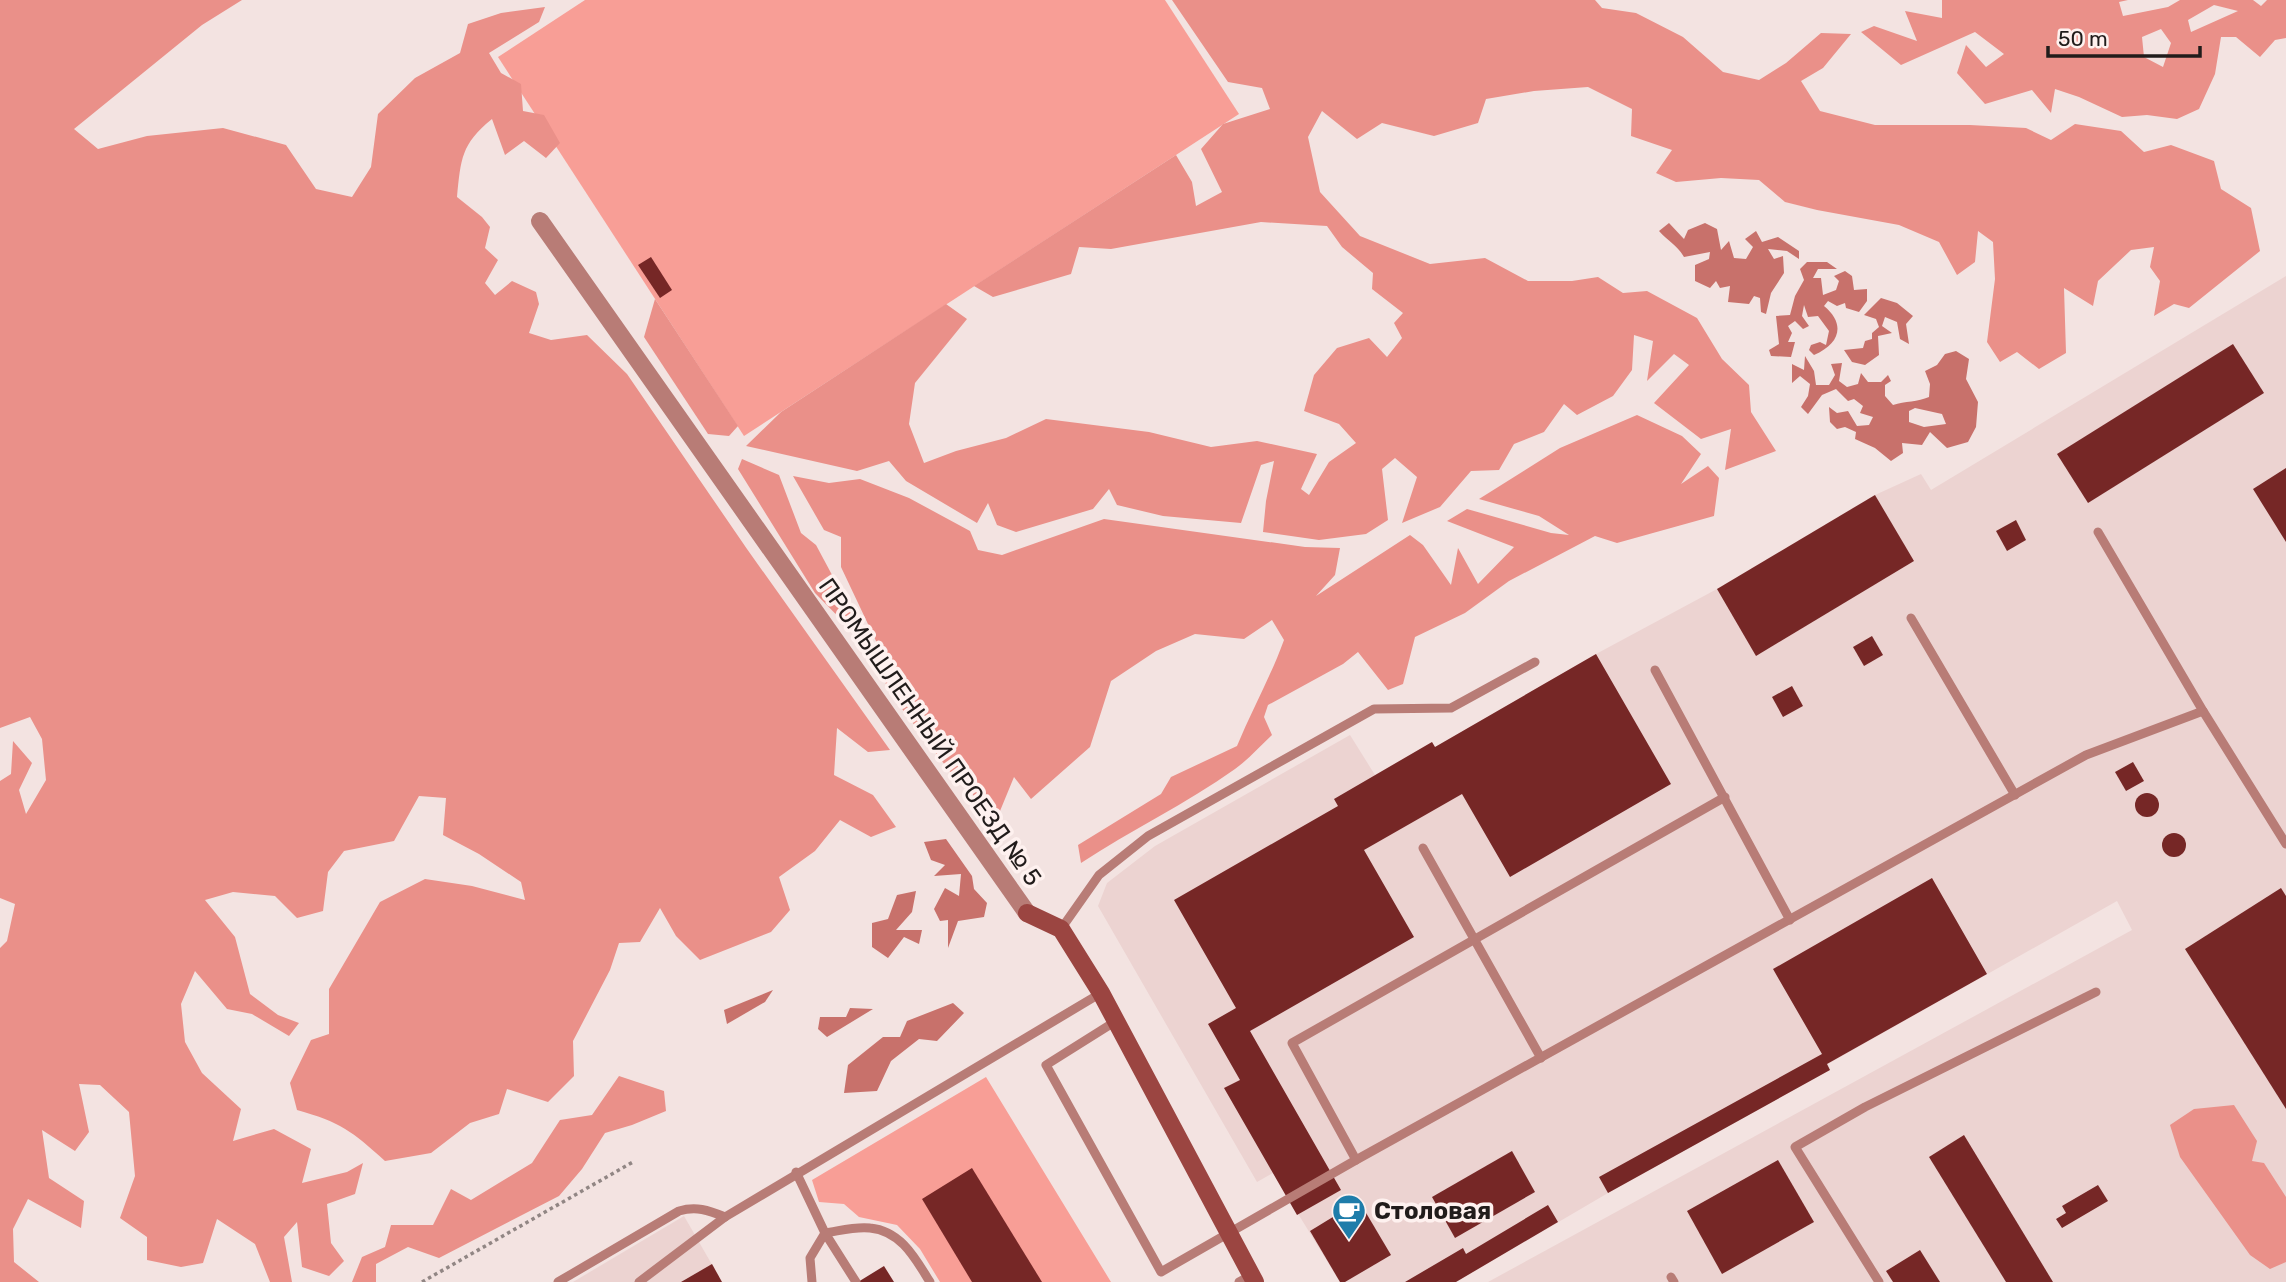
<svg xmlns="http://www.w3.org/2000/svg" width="2286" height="1282" viewBox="0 0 2286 1282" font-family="Rubik,sans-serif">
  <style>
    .built { fill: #ecd3d1 }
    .green { fill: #f89e96 }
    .forest { fill: #ea9089; fill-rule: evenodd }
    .water { fill: #c8716b; fill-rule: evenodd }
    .building { fill: #762726 }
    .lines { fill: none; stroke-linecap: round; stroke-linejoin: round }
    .path { stroke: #918684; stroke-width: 3.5; stroke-dasharray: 3.5 3.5; stroke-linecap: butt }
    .lane { stroke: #b87c76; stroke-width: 9 }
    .street { stroke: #b87c76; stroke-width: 18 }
    .secondary { stroke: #9b4541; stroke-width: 18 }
    .labels { text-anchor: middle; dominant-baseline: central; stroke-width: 7; stroke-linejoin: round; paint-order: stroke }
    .street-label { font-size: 24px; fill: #211c1b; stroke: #fef1ef }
    .poi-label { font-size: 24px; font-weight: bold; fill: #211c1b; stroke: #fef1ef; text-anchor: start }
  </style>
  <rect width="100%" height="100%" fill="#f3e3e1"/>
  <g class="built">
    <polygon points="2286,276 2286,1282 1488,1282 2132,930 2117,901 1828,1064 1830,1070 1608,1193 1456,1282 1340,1282 1273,1173 1257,1182 1098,906 1107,883 1155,846 1350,735 1375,775 1432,742 1435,747 1596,654 1717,589 1875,495 1921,474 1931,490"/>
    <polygon points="684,1216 722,1282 573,1282"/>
  </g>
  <g class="green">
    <polygon points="585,0 1165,0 1239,114 744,436 498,57"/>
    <polygon points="986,1077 1111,1282 940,1282 920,1249 897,1225 859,1217 844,1204 819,1202 812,1180"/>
  </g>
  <g class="forest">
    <path d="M0,0H242L202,25L74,129L98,149L147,136L223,128L286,145L316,189L352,197L371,167L378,114L415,78L460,53L468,24L501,13L545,7L539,22L489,53L501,73L521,84L523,111L544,115L560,143L546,158L524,141L505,155L492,119C461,144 461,159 457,197L482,217L490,227L485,248L498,260L485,283L495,295L512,281L536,292L539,304L529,333L551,340L587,335L627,374L747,549L890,750L868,752L837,728L834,775L873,795L896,827L871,837L840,820L815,851L779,877L790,910L771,932L700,960L676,936L660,908L640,942L619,943L610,970L573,1041L574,1076L548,1102L507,1089L499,1114L470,1123L431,1153L385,1161C352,1131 340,1122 297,1110L290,1083L311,1040L329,1034V989L380,902L425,879L472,886L525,900L521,882L479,854L443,835L446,798L419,796L394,841L344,851L328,872L323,911L297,918L275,896L233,892L205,900L235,937L250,994L278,1015L299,1023L289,1036L252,1014L227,1009L195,971L181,1004L185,1042L202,1073L241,1109L233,1141L274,1129L311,1149L302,1183L347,1172L363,1163L355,1194L327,1204L331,1243L344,1261L329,1276L302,1267L297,1222L284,1237L292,1282H270L255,1244L217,1219L203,1263L181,1267L147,1260V1237L120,1218L135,1176L129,1112L100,1085L79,1084L89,1132L75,1151L42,1130L49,1178L84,1201L81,1228L28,1199L13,1229L14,1262L39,1282H0V948L7,941L15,904L0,898V781L11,774L13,741L32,763L19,790L26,814L46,780L42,739L30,717L0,728Z"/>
    <polygon points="1172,0 1595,0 1602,8 1636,13 1683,37 1723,72 1759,80 1786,63 1821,33 1851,34 1823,68 1801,81 1820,111 1875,125 1970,125 2026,128 2051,140 2075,124 2121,131 2144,152 2171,145 2214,161 2221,189 2251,208 2260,251 2189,308 2174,304 2154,316 2160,281 2150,267 2154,247 2131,250 2098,281 2093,306 2064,288 2066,353 2039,369 2017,352 2000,362 1987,342 1995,279 1993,242 1978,231 1975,262 1957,275 1939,242 1899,225 1817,210 1785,202 1759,180 1721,178 1676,182 1656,173 1672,150 1631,136 1632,109 1588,87 1534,91 1486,99 1478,123 1434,136 1382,123 1357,139 1322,111 1308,137 1320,192 1360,236 1430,264 1485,258 1528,281 1572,281 1598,277 1623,293 1647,291 1697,318 1722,359 1749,385 1751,412 1776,451 1725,470 1731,429 1701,439 1654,403 1689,365 1674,354 1647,381 1653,341 1634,335 1632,370 1613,396 1577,415 1564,404 1544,432 1514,444 1499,470 1471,471 1440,507 1402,523 1417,477 1395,458 1382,469 1388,520 1366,534 1319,540 1263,532 1266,501 1274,461 1261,465 1241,523 1163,516 1117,505 1109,489 1093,509 1016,532 997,525 988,503 977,523 906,481 889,461 857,471 746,446 781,412 946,304 967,319 915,383 909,424 924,463 956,451 1006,438 1046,419 1149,432 1211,447 1257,441 1317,454 1301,489 1309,495 1329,462 1356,443 1339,424 1304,411 1314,375 1337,348 1369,338 1387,357 1402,338 1394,323 1403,313 1372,289 1373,273 1342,247 1327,226 1261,222 1111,249 1079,247 1071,274 993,297 974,286 1176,155 1192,182 1196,206 1222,192 1201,149 1223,124 1270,109 1262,88 1228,82"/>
    <path d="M1942,0H2128L2119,2L2123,16L2168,7L2180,0H2253L2261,6L2267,0H2286V38L2275,40L2260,57L2236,37H2221L2215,74L2199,109L2177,119L2147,115L2122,117L2079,97L2055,89L2051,113L2032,90L1985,104L1957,73L1966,45L1986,67L2004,54L1975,32L1901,65L1861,32L1874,26L1917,41L1905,11L1942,18ZM2214,5L2238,11L2191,32L2188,20ZM2161,29L2171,43L2163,67L2144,57L2142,37Z"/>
    <polygon points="655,299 738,426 729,436 708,434 644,337"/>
    <path d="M1637,415L1682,436L1701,454L1681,484L1708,466L1719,478L1714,516L1617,543L1595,536L1509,581L1465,613L1415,637L1403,684L1388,690L1358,652L1343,664L1268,705L1264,717L1272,735C1260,746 1249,759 1235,769C1186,804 1131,830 1081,863L1078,845L1161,794L1171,777L1237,746C1252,710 1271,676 1284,640L1272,620L1244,639L1195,634L1156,651L1111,681L1090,747L1031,799L1014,777L1000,811H978L966,772L951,773L887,689L876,641L841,567V537L824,530L793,476L829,483L860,479L909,498L970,531L978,550L1002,555L1104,519L1305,547L1340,548L1335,575L1316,596L1410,535L1423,545L1451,585L1458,548L1478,584L1514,547L1447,521L1467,509L1551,533L1569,535L1539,516L1479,499L1560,448Z"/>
    <polygon points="742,459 779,475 801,533 816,545 846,601 866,645 815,593 738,469"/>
    <polygon points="619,1076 664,1091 666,1111 632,1125 605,1133 582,1169 559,1196 439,1258 408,1247 376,1264 376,1282 352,1282 362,1257 385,1247 391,1225 433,1225 451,1189 471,1200 532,1163 560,1120 592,1115"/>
    <polygon points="2234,1105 2257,1141 2252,1161 2264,1163 2286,1197 2286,1262 2270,1269 2250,1255 2180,1157 2170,1125 2194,1109"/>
  </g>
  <g class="water">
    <path d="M1669,223L1684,239L1688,230L1705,223L1717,229L1721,250L1729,241L1734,258L1746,259L1753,247L1745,239L1756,231L1762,242L1778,237L1799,251V259L1787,251L1768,249L1774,259L1783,256L1784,273L1771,293L1766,314L1761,312L1760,298L1754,296L1749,304L1728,302L1730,286L1720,288L1716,281L1710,288L1695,281V265L1709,259L1710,252L1684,257C1677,245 1668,241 1659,231Z"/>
    <path d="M1807,262H1827L1837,269H1818L1813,278H1821L1823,295L1836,290L1839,281L1834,276L1845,271L1852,276L1854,290L1867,289V301L1859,312L1846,308L1845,303L1837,306L1828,301L1824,306C1846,324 1840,344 1814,355L1809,350L1811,345L1820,342L1826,345L1829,331L1818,316L1808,317L1804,305L1802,316L1809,326L1803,329L1795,321L1788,326L1792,333L1788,342H1795L1791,357L1771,356L1769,350L1779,344L1776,316L1790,315L1795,296L1804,280L1800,269Z"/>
    <polygon points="1881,298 1897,303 1913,316 1906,324 1909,344 1900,339 1897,322 1885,317 1882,326 1892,333 1878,336 1879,355 1865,365 1852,362 1844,350 1863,348 1865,341 1872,339 1872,333 1879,327 1876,319 1864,315"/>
    <path d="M1956,351L1969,359L1966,379L1978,402L1976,427L1968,442L1947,448L1930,432L1922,445L1902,443L1903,453L1891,461L1875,448L1855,439L1856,432L1845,427L1837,429L1830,422L1829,407L1837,413L1848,411L1857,426L1869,425L1873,417L1860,413L1863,406L1854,399L1848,401L1836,389L1822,395L1808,414L1801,407L1808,396L1810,384L1800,376L1792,383V364L1804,370L1805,356L1814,371L1816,385H1829L1835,375L1831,364L1842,363L1839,381L1847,387L1858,384L1861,373L1868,382H1881L1888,375L1891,381L1885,385V396L1893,405C1905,401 1918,402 1929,397L1930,384L1925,371L1937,365L1945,354ZM1915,408L1942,414L1946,424L1924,427L1909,422V411Z"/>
    <polygon points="946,839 972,876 974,889 987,903 984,917 958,921 948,948 948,920 940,921 934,909 945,888 959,896 961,874 934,876 945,865 931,860 924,842"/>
    <polygon points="916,891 912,912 896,930 922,930 919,944 904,937 888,958 872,947 872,923 888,919 897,895"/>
    <polygon points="773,990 765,1002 727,1024 724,1010"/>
    <polygon points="953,1003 964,1013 937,1041 919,1039 891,1061 877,1091 844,1093 848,1065 883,1037 900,1037 907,1021"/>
    <polygon points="850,1008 873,1009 827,1037 818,1029 820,1017 846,1017"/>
  </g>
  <g class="building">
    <polygon points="651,257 672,290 660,298 638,265"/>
    <polygon points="2233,344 2264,393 2088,503 2057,454"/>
    <polygon points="2286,468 2286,542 2253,489"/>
    <polygon points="1875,495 1914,561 1756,656 1717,589"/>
    <polygon points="2016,520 2026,540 2007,551 1996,531"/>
    <polygon points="1872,636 1883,655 1864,666 1853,647"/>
    <polygon points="1596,654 1671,784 1510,877 1462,794 1364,850 1414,937 1250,1031 1341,1190 1297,1215 1224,1088 1240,1080 1208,1024 1236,1008 1174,900 1338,806 1334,799 1432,742 1435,747"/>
    <polygon points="1792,686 1803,706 1783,717 1772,697"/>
    <polygon points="2133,762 2144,781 2126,791 2115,772"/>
    <circle cx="2147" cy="805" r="12"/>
    <circle cx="2174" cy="845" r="12"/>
    <polygon points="1932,878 1987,974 1827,1064 1830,1070 1608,1193 1599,1177 1822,1054 1773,969"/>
    <polygon points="2281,888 2286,896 2286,1109 2185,949"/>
    <polygon points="1964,1135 2053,1282 2006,1282 1929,1157"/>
    <polygon points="1512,1151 1535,1192 1455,1238 1432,1197"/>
    <polygon points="1778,1160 1814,1222 1722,1274 1687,1211"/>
    <polygon points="972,1168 1042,1282 972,1282 922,1199"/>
    <polygon points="2098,1185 2108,1201 2062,1228 2056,1219 2066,1213 2062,1206"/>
    <polygon points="1359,1201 1391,1255 1345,1282 1340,1282 1310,1231"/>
    <polygon points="1548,1205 1558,1222 1456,1282 1405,1282 1463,1248 1466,1254"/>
    <polygon points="1920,1250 1940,1282 1893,1282 1886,1271"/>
    <polygon points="712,1264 722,1282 681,1282"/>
    <polygon points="884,1266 894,1282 858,1282"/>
  </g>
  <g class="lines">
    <polyline class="path" points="422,1282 633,1162"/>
    <g class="lane">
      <polyline points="2098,532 2203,711 2286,844"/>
      <polyline points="1911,618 2015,795"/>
      <polyline points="1655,670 1790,920"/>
      <polyline points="1423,848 1541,1058"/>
      <polyline points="1061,929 1099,875 1148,836 1374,709 1451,708 1535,662"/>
      <polyline points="1116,1021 1046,1065 1161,1272 1356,1160 2086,755 2203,711"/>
      <polyline points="1356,1160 1292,1043 1725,797"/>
      <polyline points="796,1172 825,1233 856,1282"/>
      <polyline points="1671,1277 1674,1282"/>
      <path d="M558,1282L679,1211C696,1206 708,1210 725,1217"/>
      <polyline points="639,1282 725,1217 1101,993"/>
      <path d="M812,1282L810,1258L825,1233C839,1231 856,1226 870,1228C901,1231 915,1258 930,1282"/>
      <polyline points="1239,1282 1252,1275"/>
      <polyline points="1879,1282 1795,1147 1865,1107 2096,992"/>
    </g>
    <polyline class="street" points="540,221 1027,913"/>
    <polyline class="secondary" points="1027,913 1061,929 1101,993 1255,1282"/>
  </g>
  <defs>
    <g id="cafe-pin" transform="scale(1.75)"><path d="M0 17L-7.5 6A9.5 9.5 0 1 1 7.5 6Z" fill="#1f7daa" stroke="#fef1ef"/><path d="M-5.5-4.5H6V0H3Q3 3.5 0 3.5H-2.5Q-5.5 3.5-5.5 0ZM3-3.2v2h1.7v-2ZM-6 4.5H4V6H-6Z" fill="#fff"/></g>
  </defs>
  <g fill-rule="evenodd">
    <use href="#cafe-pin" x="1349" y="1211"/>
  </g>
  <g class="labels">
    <g class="street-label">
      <text transform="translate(930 732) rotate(55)">ПРОМЫШЛЕННЫЙ ПРОЕЗД № 5</text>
    </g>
    <g class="poi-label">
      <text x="1374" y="1211">Столовая</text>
    </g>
  </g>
  <path d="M2048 46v10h152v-10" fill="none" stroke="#211c1b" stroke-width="3.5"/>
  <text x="2058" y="46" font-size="21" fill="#211c1b" stroke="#fef1ef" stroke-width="5" paint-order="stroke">50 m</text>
</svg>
